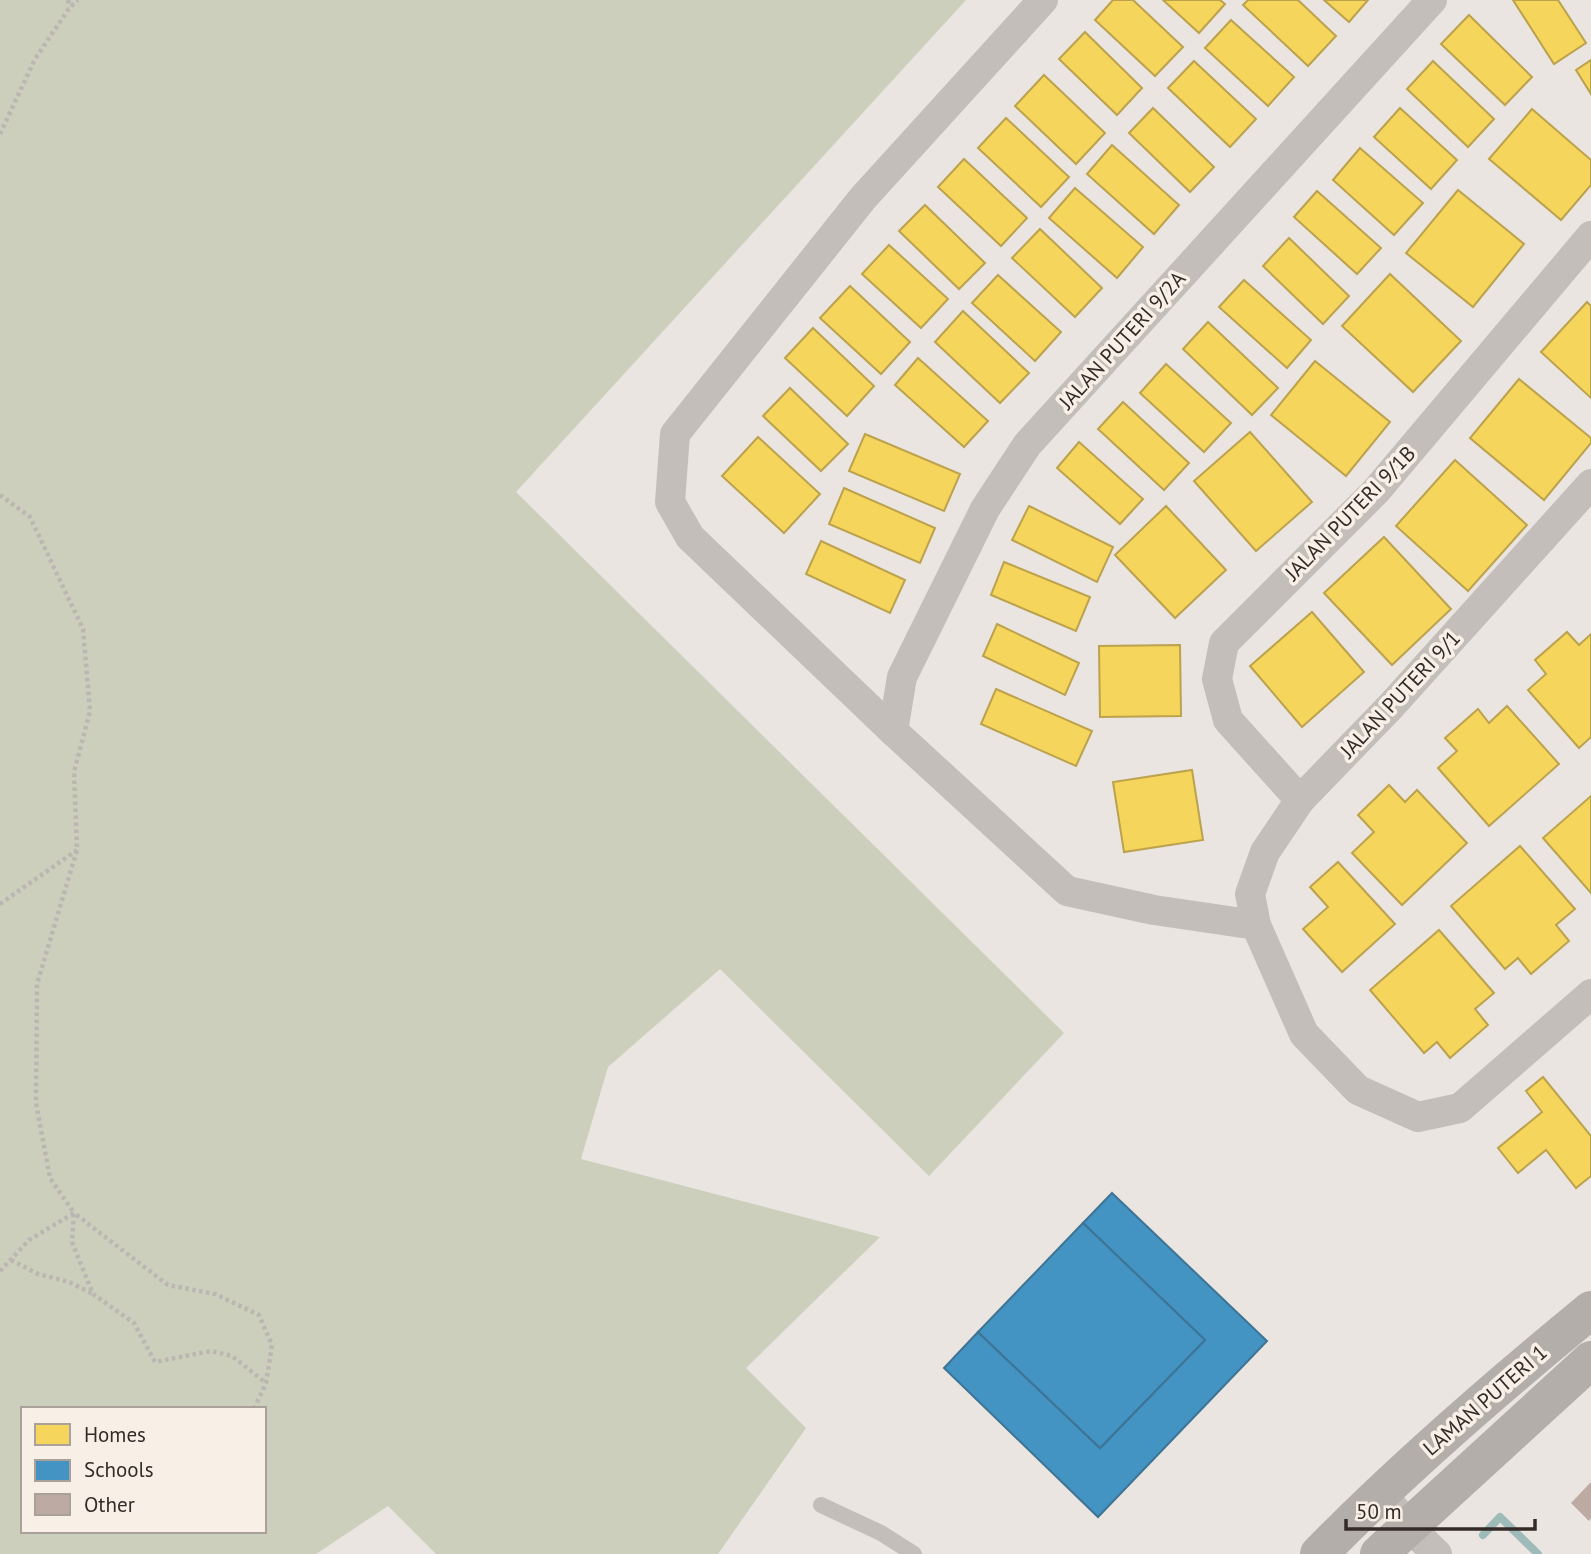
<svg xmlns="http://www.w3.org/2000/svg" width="1591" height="1554" viewBox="0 0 1591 1554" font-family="'PT Sans',sans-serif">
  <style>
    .green { fill: #cccfbb; fill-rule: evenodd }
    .homes { fill: #f6d55c; stroke: #bca24c; stroke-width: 2 }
    .schools { fill: #4393c3; stroke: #3e7494; stroke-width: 2 }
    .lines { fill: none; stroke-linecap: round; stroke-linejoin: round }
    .stream { stroke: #9ebbba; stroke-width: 8 }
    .building { fill: #bdaaa3 }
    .path { stroke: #bcb6b2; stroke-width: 4.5; stroke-dasharray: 3.5 3.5; stroke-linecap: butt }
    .lane { stroke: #c3beb9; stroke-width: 16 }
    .street { stroke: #c3beb9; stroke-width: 30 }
    .secondary { stroke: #b4aeaa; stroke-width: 38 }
    .labels { text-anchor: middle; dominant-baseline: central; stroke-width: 7; stroke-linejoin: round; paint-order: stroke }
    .street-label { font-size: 21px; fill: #342b28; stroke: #f8f0e7 }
  </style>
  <rect width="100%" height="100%" fill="#eae5e0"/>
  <path class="green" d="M0,0H966L516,492L1064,1033L929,1176L720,969L608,1067L581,1159L880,1237L746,1368L806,1428L718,1554H436L388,1506L316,1554H0ZM23,1409H264V1531H23Z"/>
  <g class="homes">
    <polygon points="1113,0 1133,0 1183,47 1155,76 1095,20"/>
    <polygon points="1163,0 1220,0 1225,4 1199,33"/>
    <polygon points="1248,0 1298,0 1336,36 1308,66 1243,5"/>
    <polygon points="1324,0 1368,0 1349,22"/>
    <polygon points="1513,0 1558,0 1586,43 1554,64"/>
    <polygon points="1469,15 1532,77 1505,105 1441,44"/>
    <polygon points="1231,20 1294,77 1268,106 1205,48"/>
    <polygon points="1085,32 1142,88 1117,115 1059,59"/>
    <polygon points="1591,60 1591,94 1576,70"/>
    <polygon points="1194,61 1256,119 1230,147 1168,88"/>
    <polygon points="1433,61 1494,119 1468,147 1407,89"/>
    <polygon points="1044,75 1105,133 1076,164 1015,106"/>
    <polygon points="1153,108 1214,167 1190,192 1129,133"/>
    <polygon points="1400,108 1457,160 1431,189 1374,137"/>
    <polygon points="1532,109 1591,160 1591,185 1561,220 1489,159"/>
    <polygon points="1006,118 1069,177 1041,207 978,148"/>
    <polygon points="1112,145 1179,205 1154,234 1087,174"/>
    <polygon points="1360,148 1423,203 1394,235 1333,180"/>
    <polygon points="964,159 1027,218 1001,246 938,187"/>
    <polygon points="1075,188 1143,247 1117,278 1049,218"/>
    <polygon points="1458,190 1524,244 1473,307 1406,253"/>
    <polygon points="1317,191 1381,248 1357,274 1294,217"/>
    <polygon points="925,205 985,263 959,289 899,231"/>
    <polygon points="1040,229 1102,288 1075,317 1012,258"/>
    <polygon points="1289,238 1349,296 1323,324 1263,266"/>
    <polygon points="889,245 948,299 921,328 862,274"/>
    <polygon points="1390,274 1461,341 1413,392 1342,326"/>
    <polygon points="998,275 1061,332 1035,361 972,303"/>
    <polygon points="1244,280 1311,340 1287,368 1219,307"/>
    <polygon points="850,286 910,342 881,374 820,318"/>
    <polygon points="1587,302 1591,306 1591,398 1541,352"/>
    <polygon points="963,311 1029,373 1000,403 935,342"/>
    <polygon points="1208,322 1278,388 1252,415 1183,349"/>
    <polygon points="813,328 874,386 847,416 785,358"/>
    <polygon points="918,358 988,421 964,447 895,385"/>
    <polygon points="1315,361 1390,422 1346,476 1271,415"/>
    <polygon points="1166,364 1231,423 1204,452 1140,393"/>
    <polygon points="1519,379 1591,438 1591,443 1544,500 1470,438"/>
    <polygon points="790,388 848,444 821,471 763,416"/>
    <polygon points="1123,402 1189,463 1164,490 1098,429"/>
    <polygon points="1250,432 1312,502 1256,551 1194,481"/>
    <polygon points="865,434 960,474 944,511 849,471"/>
    <polygon points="758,437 820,494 784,533 722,476"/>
    <polygon points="1079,442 1143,499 1120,524 1057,468"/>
    <polygon points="1455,460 1527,525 1468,591 1396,526"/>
    <polygon points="844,488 935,528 920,563 829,524"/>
    <polygon points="1029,506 1113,547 1097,582 1012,540"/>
    <polygon points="1166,506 1226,570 1175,618 1115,555"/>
    <polygon points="1384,537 1451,609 1392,665 1324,593"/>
    <polygon points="821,541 905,580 890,613 806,574"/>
    <polygon points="1004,562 1090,597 1076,631 991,595"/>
    <polygon points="1312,612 1364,672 1302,727 1250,666"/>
    <polygon points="997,624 1079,663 1065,695 983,656"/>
    <polygon points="1567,632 1579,645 1591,634 1591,737 1579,748 1528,690 1546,674 1535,660"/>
    <polygon points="1180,645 1181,716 1100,717 1099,646"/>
    <polygon points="996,689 1092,731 1076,766 981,724"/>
    <polygon points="1507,706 1559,764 1489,826 1438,768 1457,751 1445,738 1478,709 1489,723"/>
    <polygon points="1192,770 1203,840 1124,852 1113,782"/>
    <polygon points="1389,785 1405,802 1417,790 1467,843 1402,905 1352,853 1374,832 1358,815"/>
    <polygon points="1591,796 1591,893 1543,838"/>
    <polygon points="1520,846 1575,909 1556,925 1569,941 1531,974 1518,958 1505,969 1451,906"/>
    <polygon points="1338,862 1395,924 1342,972 1303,929 1328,907 1310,887"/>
    <polygon points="1439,930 1494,993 1475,1009 1488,1025 1450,1058 1437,1042 1424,1053 1370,990"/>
    <polygon points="1543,1077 1591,1136 1591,1176 1576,1188 1546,1150 1518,1173 1498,1148 1542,1112 1526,1091"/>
  </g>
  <g class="schools">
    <polygon points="1112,1193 1267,1341 1098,1517 944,1368 978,1332 1100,1448 1205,1340 1083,1223"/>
    <polygon points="1083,1223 1205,1340 1100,1448 978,1332"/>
  </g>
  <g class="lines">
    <polyline class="stream" points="1483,1535 1500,1517 1538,1554"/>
  </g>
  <polygon class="building" points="1591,1482 1591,1518 1589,1521 1571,1503"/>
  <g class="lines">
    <g class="path">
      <polyline points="68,0 70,7"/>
      <polyline points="0,134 35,59 70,7 78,0"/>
      <polyline points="0,495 30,517 83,629 90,711 74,772 77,850 37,984 36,1103 50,1178 74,1213 72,1242 93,1294 134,1323 155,1362 211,1351 232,1356 266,1383"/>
      <polyline points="0,904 77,850"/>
      <polyline points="11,1260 38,1274 69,1282 93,1294"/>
      <polyline points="0,1271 29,1240 74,1213 168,1285 215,1294 259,1315 272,1345 266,1383 254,1409"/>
    </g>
    <polyline class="lane" points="821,1505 881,1533 914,1554"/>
    <g class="street">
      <polyline points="1043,0 863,198 675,434 670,502 690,537 893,731 1067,891 1154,910 1256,925"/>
      <polyline points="1591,484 1391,706 1300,800 1265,852 1250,894 1256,925 1304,1034 1358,1090 1418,1117 1460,1108 1591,994"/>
      <polyline points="893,731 902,677 985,509 1027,445 1432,0"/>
      <polyline points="1300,800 1228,720 1217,679 1224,643 1376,491 1591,236"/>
      <polyline points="1381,1492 1408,1526 1437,1554"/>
    </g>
    <g class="secondary">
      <path d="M1319,1554C1404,1467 1497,1387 1591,1310"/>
      <polyline points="1379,1554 1591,1360"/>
    </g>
  </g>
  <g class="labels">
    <g class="street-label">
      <text transform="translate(1122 340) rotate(-48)">JALAN PUTERI 9/2A</text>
      <text transform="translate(1350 513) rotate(-46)">JALAN PUTERI 9/1B</text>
      <text transform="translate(1400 694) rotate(-47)">JALAN PUTERI 9/1</text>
      <text transform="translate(1485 1400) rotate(-41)">LAMAN PUTERI 1</text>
    </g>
  </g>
  <rect x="21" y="1407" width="245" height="126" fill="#f8f0e7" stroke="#aaa19b" stroke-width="2"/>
  <rect x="35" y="1424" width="35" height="21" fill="#f6d55c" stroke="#aaa19b" stroke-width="2"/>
  <text x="84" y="1442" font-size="21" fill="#342b28">Homes</text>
  <rect x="35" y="1460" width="35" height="21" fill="#4393c3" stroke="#aaa19b" stroke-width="2"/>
  <text x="84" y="1477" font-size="21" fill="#342b28">Schools</text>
  <rect x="35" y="1494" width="35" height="21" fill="#bdaaa3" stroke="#aaa19b" stroke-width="2"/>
  <text x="84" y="1512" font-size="21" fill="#342b28">Other</text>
  <path d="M1346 1519v10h189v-10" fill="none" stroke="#342b28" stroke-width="3.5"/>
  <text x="1356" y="1519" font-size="21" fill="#342b28" stroke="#f8f0e7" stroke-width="5" paint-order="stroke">50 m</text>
</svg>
